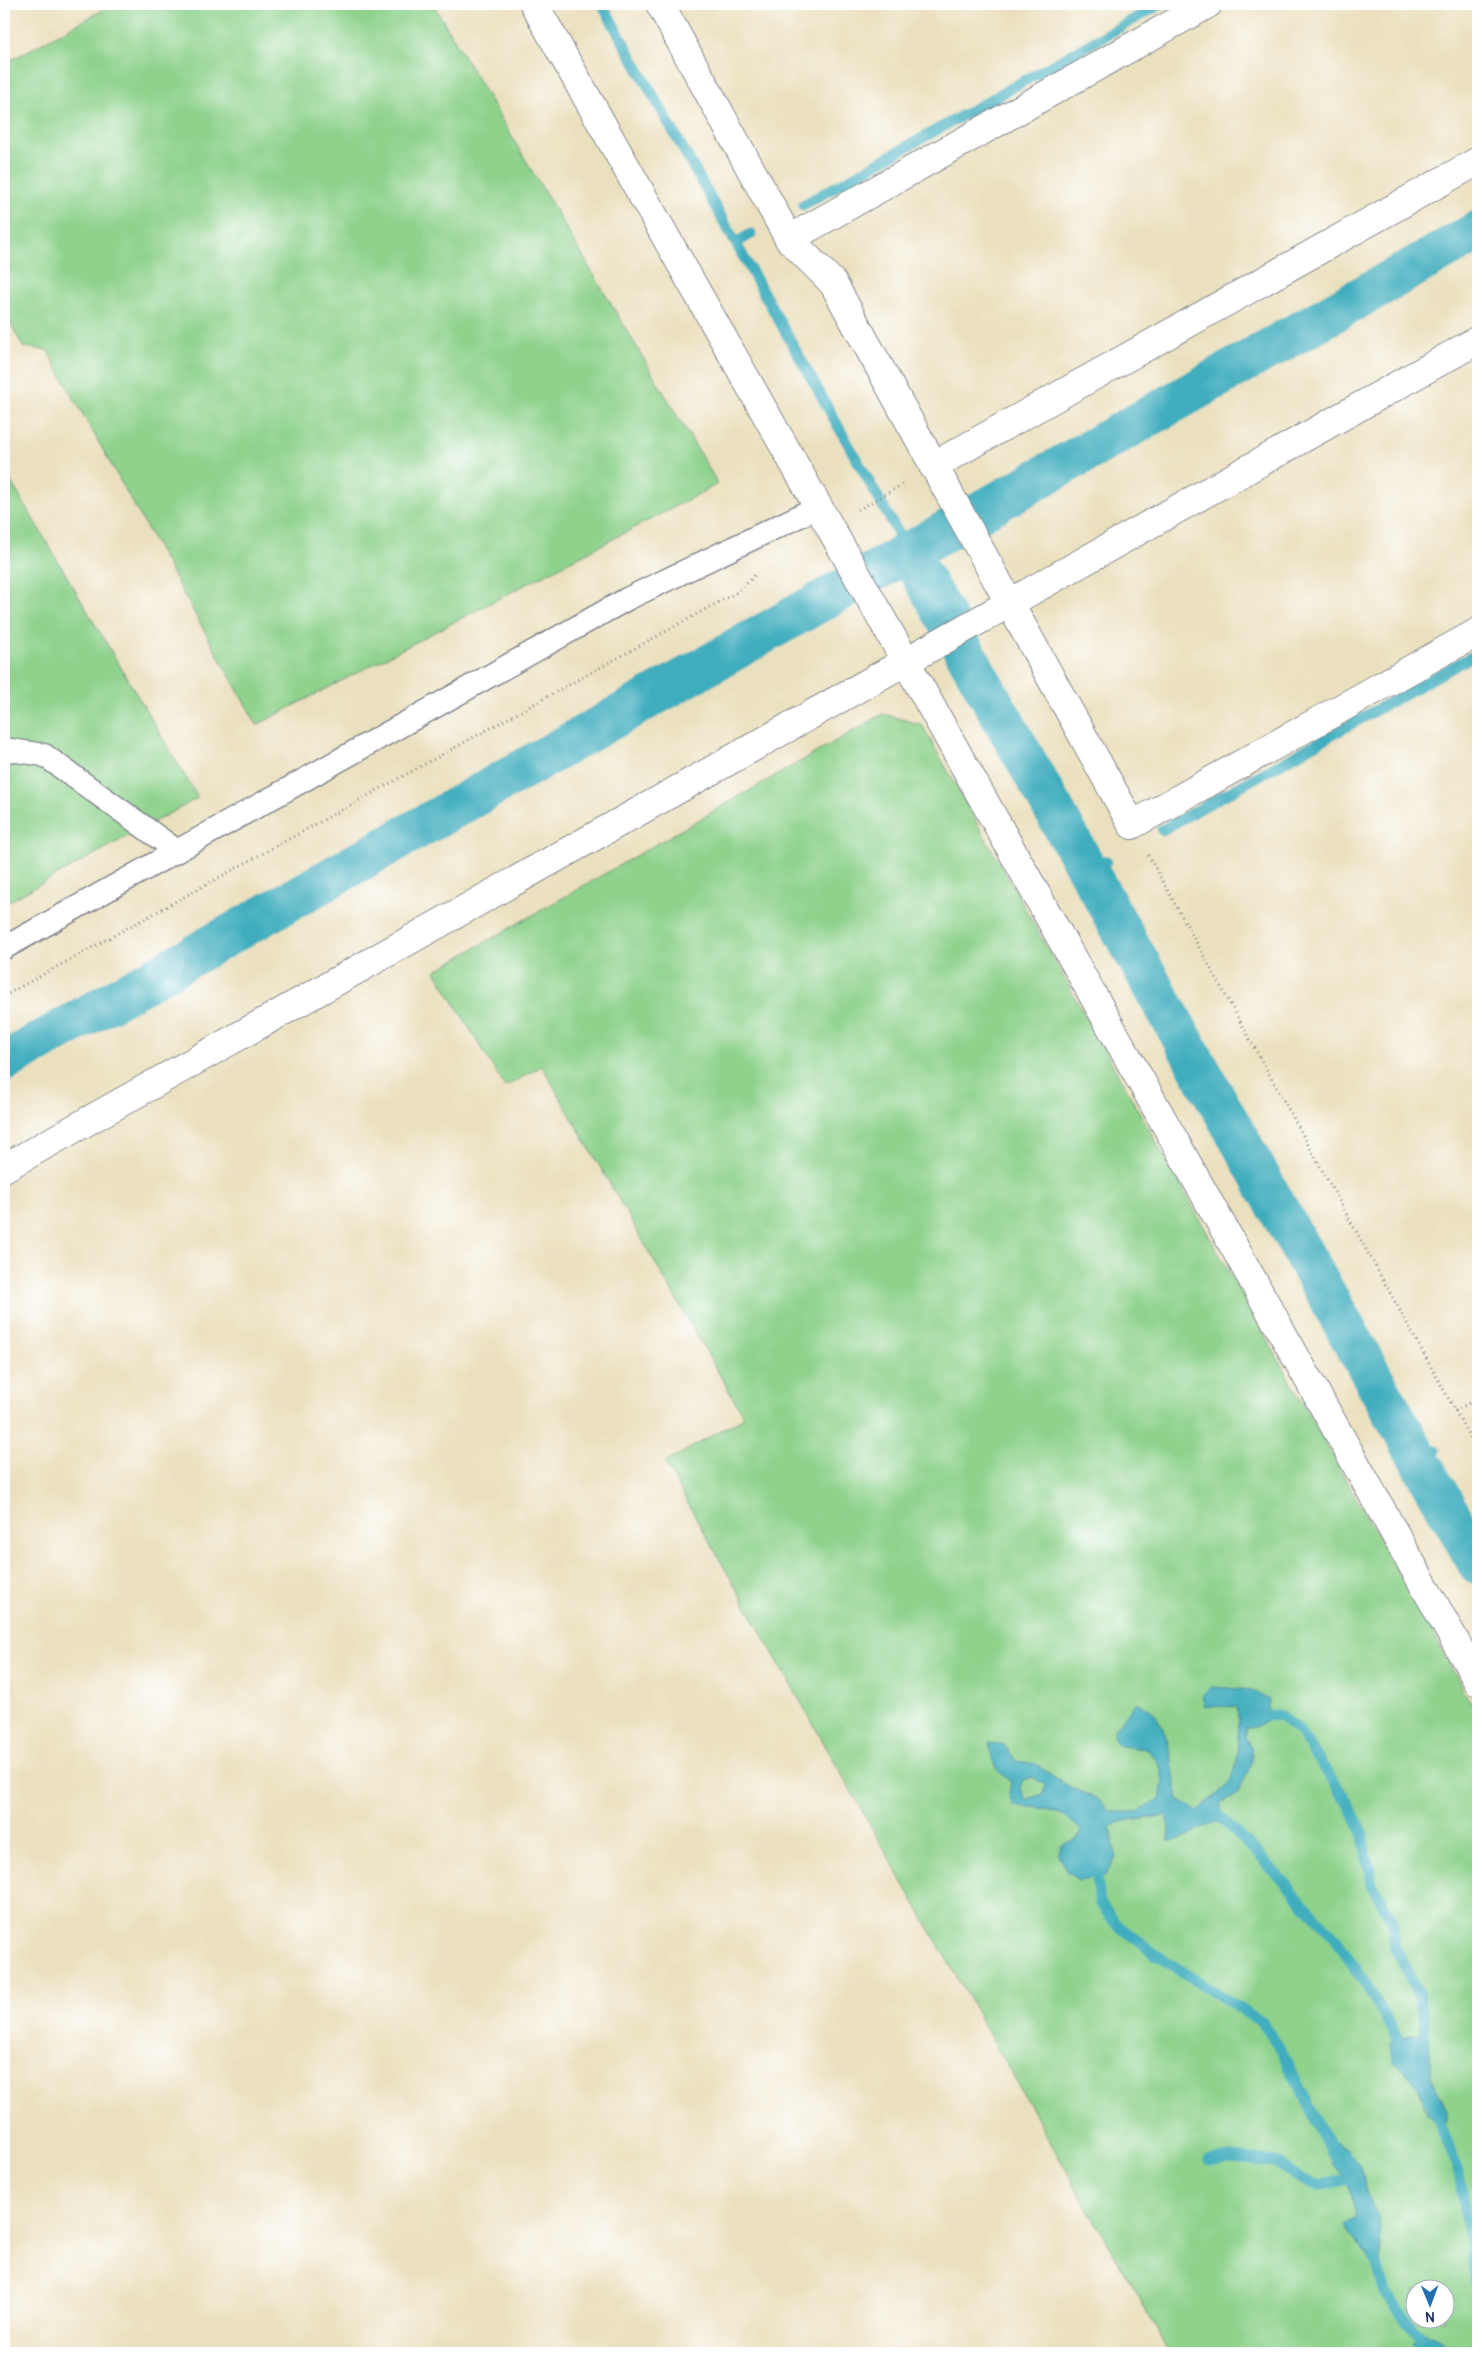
<svg xmlns="http://www.w3.org/2000/svg" width="1482" height="2357" viewBox="0 0 1482 2357" font-family="Pangolin,sans-serif">
  <style>
    .green { fill: #8ed28c; stroke: #548075; fill-rule: evenodd }
    .water { fill: #3fadbe; stroke: #2d6e8e; fill-rule: evenodd }
    .lines { fill: none; stroke-linecap: round; stroke-linejoin: round }
    .stream { stroke: #3fadbe; stroke-width: 11 }
    .canal { stroke: #3fadbe; stroke-width: 41 }
    .service-casing { stroke: #83888e; stroke-width: 25 }
    .minor-casing { stroke: #83888e; stroke-width: 30 }
    .tertiary-casing { stroke: #83888e; stroke-width: 30 }
    .path { stroke: #83888e; stroke-width: 3; stroke-dasharray: 1 4; stroke-linecap: butt }
    .service { stroke: #fff; stroke-width: 22 }
    .minor { stroke: #fff; stroke-width: 28 }
    .tertiary { stroke: #fff; stroke-width: 28 }
  </style>
  <rect width="100%" height="100%" fill="#fff"/>
  <filter id="ink" filterUnits="userSpaceOnUse"><feTurbulence type="fractalNoise" baseFrequency=".02" numOctaves="2"/><feDisplacementMap in="SourceGraphic" scale="10" xChannelSelector="R" yChannelSelector="G"/><feConvolveMatrix kernelMatrix="1 2 1 2 8 2 1 2 1" color-interpolation-filters="sRGB"/></filter>
  <filter id="wash" filterUnits="userSpaceOnUse"><feTurbulence type="fractalNoise" baseFrequency=".0096" numOctaves="4" result="noise"/><feDisplacementMap in="SourceGraphic" scale="20" xChannelSelector="R" yChannelSelector="G"/><feGaussianBlur stdDeviation="1.12" result="paint"/><feColorMatrix in="noise" values="0 0 0 0 0 0 0 0 0 0 0 0 0 0 0 0 0 1.4 0 .05"/><feComposite in="paint" operator="in"/></filter>
  <g filter="url(#wash)">
    <rect width="100%" height="100%" fill="#ebe0be"/>
    <g class="green">
      <polygon points="114,4 433,4 718,484 257,725 47,350 23,347 4,310 4,64"/>
      <polygon points="4,470 198,798 4,904"/>
      <path d="M883,714L922,725L1478,1715V2343L1458,2349L1425,2333L1413,2342L1421,2353H1170L665,1463L744,1417L542,1066L505,1087L435,971ZM1212,1687L1252,1690L1245,1738C1264,1763 1239,1782 1223,1800C1218,1807 1215,1818 1208,1823C1197,1831 1181,1836 1169,1841V1828L1166,1815C1145,1822 1129,1815 1110,1827L1114,1840L1062,1846L1077,1840L1081,1830L1068,1818L1051,1809L1035,1807L1009,1795L1011,1782L1005,1745L1016,1761L1035,1764L1068,1786L1100,1800L1109,1812H1138L1160,1800C1165,1777 1164,1767 1147,1749L1120,1746L1114,1729L1128,1715L1174,1778L1178,1800L1197,1811C1228,1786 1238,1784 1238,1741C1238,1727 1241,1720 1237,1706H1205ZM1429,2037L1431,2076L1447,2111L1427,2115L1419,2089L1410,2076ZM1361,2165L1366,2193L1379,2216L1374,2270L1367,2252L1352,2238L1344,2226L1356,2218L1351,2190L1342,2172ZM1414,2290H1444V2320H1414Z"/>
      <polygon points="1033,1777 1045,1785 1043,1794 1026,1800 1020,1787 1023,1780"/>
    </g>
    <g class="water">
      <path d="M1212,1687L1252,1690L1269,1700L1266,1721L1255,1727H1246L1245,1738L1251,1746L1252,1763L1237,1795L1222,1802L1220,1822C1199,1823 1189,1842 1169,1841V1828L1166,1815C1146,1821 1127,1816 1110,1827L1116,1858L1105,1876L1078,1880L1066,1871L1058,1854L1062,1846L1077,1840L1081,1830C1056,1807 1046,1808 1013,1806L1009,1795L1011,1782C996,1771 991,1761 989,1743L1005,1745L1016,1761L1035,1764L1068,1786L1100,1800L1109,1812H1138L1160,1800C1165,1777 1164,1767 1147,1749L1120,1746L1114,1739V1729L1137,1702C1142,1705 1150,1708 1154,1713C1172,1738 1173,1771 1178,1800L1197,1811C1227,1787 1238,1782 1238,1741C1238,1728 1241,1720 1237,1707L1205,1706L1202,1696ZM1033,1777L1045,1785L1043,1794L1026,1800L1020,1787L1023,1780Z"/>
      <path d="M1414,2034L1429,2037L1431,2076L1447,2111V2121L1435,2123C1423,2111 1426,2101 1418,2088C1412,2077 1403,2070 1393,2062L1391,2042Z"/>
      <path d="M1333,2143L1346,2150L1361,2165L1366,2193L1379,2216L1382,2266L1374,2270L1367,2252L1352,2238L1344,2226L1356,2218C1353,2197 1350,2178 1332,2165Z"/>
      <polygon points="1425,2333 1458,2349 1478,2343 1478,2353 1421,2353 1413,2342"/>
    </g>
    <g class="lines">
      <g class="stream">
        <polyline points="602,4 908,551"/>
        <polyline points="803,205 1161,4"/>
        <polyline points="736,243 751,234"/>
        <polyline points="1162,830 1478,653"/>
        <polyline points="1088,872 1106,861"/>
        <polyline points="1419,1460 1436,1450"/>
        <polyline points="1254,1713 1282,1717 1299,1731 1349,1804 1363,1835 1372,1884 1393,1922 1395,1948 1418,1993 1424,2020 1423,2050"/>
        <polyline points="1211,1808 1259,1855 1336,1939 1376,2001 1405,2052"/>
        <polyline points="1096,1870 1100,1903 1115,1923 1155,1954 1260,2021 1281,2050 1333,2155 1342,2165"/>
        <polyline points="1434,2109 1459,2172 1478,2293"/>
        <polyline points="1209,2160 1229,2158 1276,2162 1301,2179 1320,2186 1353,2177"/>
        <polyline points="1374,2254 1385,2293 1434,2353"/>
      </g>
      <g class="canal">
        <polyline points="908,551 1478,1564"/>
        <polyline points="4,1062 1478,231"/>
      </g>
    </g>
  </g>
  <g filter="url(#ink)">
    <g class="lines">
      <g class="service-casing">
        <g id="service">
          <polyline points="4,749 44,755 177,851"/>
          <polyline points="4,948 627,599 818,507"/>
        </g>
      </g>
      <g class="minor-casing">
        <g id="minor">
          <polyline points="660,4 789,239 833,283 1132,825 1478,632"/>
          <polyline points="789,239 1208,4"/>
          <polyline points="933,466 1478,161"/>
          <polyline points="905,660 1478,1682"/>
        </g>
      </g>
      <g class="tertiary-casing">
        <g id="tertiary">
          <polyline points="534,4 905,660"/>
          <polyline points="4,1168 1478,340"/>
        </g>
      </g>
      <g class="path">
        <polyline points="858,510 905,483"/>
        <polyline points="1148,855 1478,1452"/>
        <polyline points="4,996 739,591 755,575"/>
        <polyline points="1455,1411 1478,1398"/>
      </g>
      <use href="#service" class="service"/>
      <use href="#minor" class="minor"/>
      <use href="#tertiary" class="tertiary"/>
    </g>
  </g>
  <rect width="1482" height="2357" fill="none" stroke="#fff" stroke-width="20"/>
  <g transform="translate(1430 2304) rotate(179)"><circle r="24" fill="#ffffff" stroke="#a4acbf"/>
  <path d="M0-4L9 19L0 12L-9 19Z" fill="#1f6fb2"/>
  <text y="-8" font-size="14" font-weight="bold" text-anchor="middle" fill="#1b2f5e">N</text>
  </g>
</svg>
